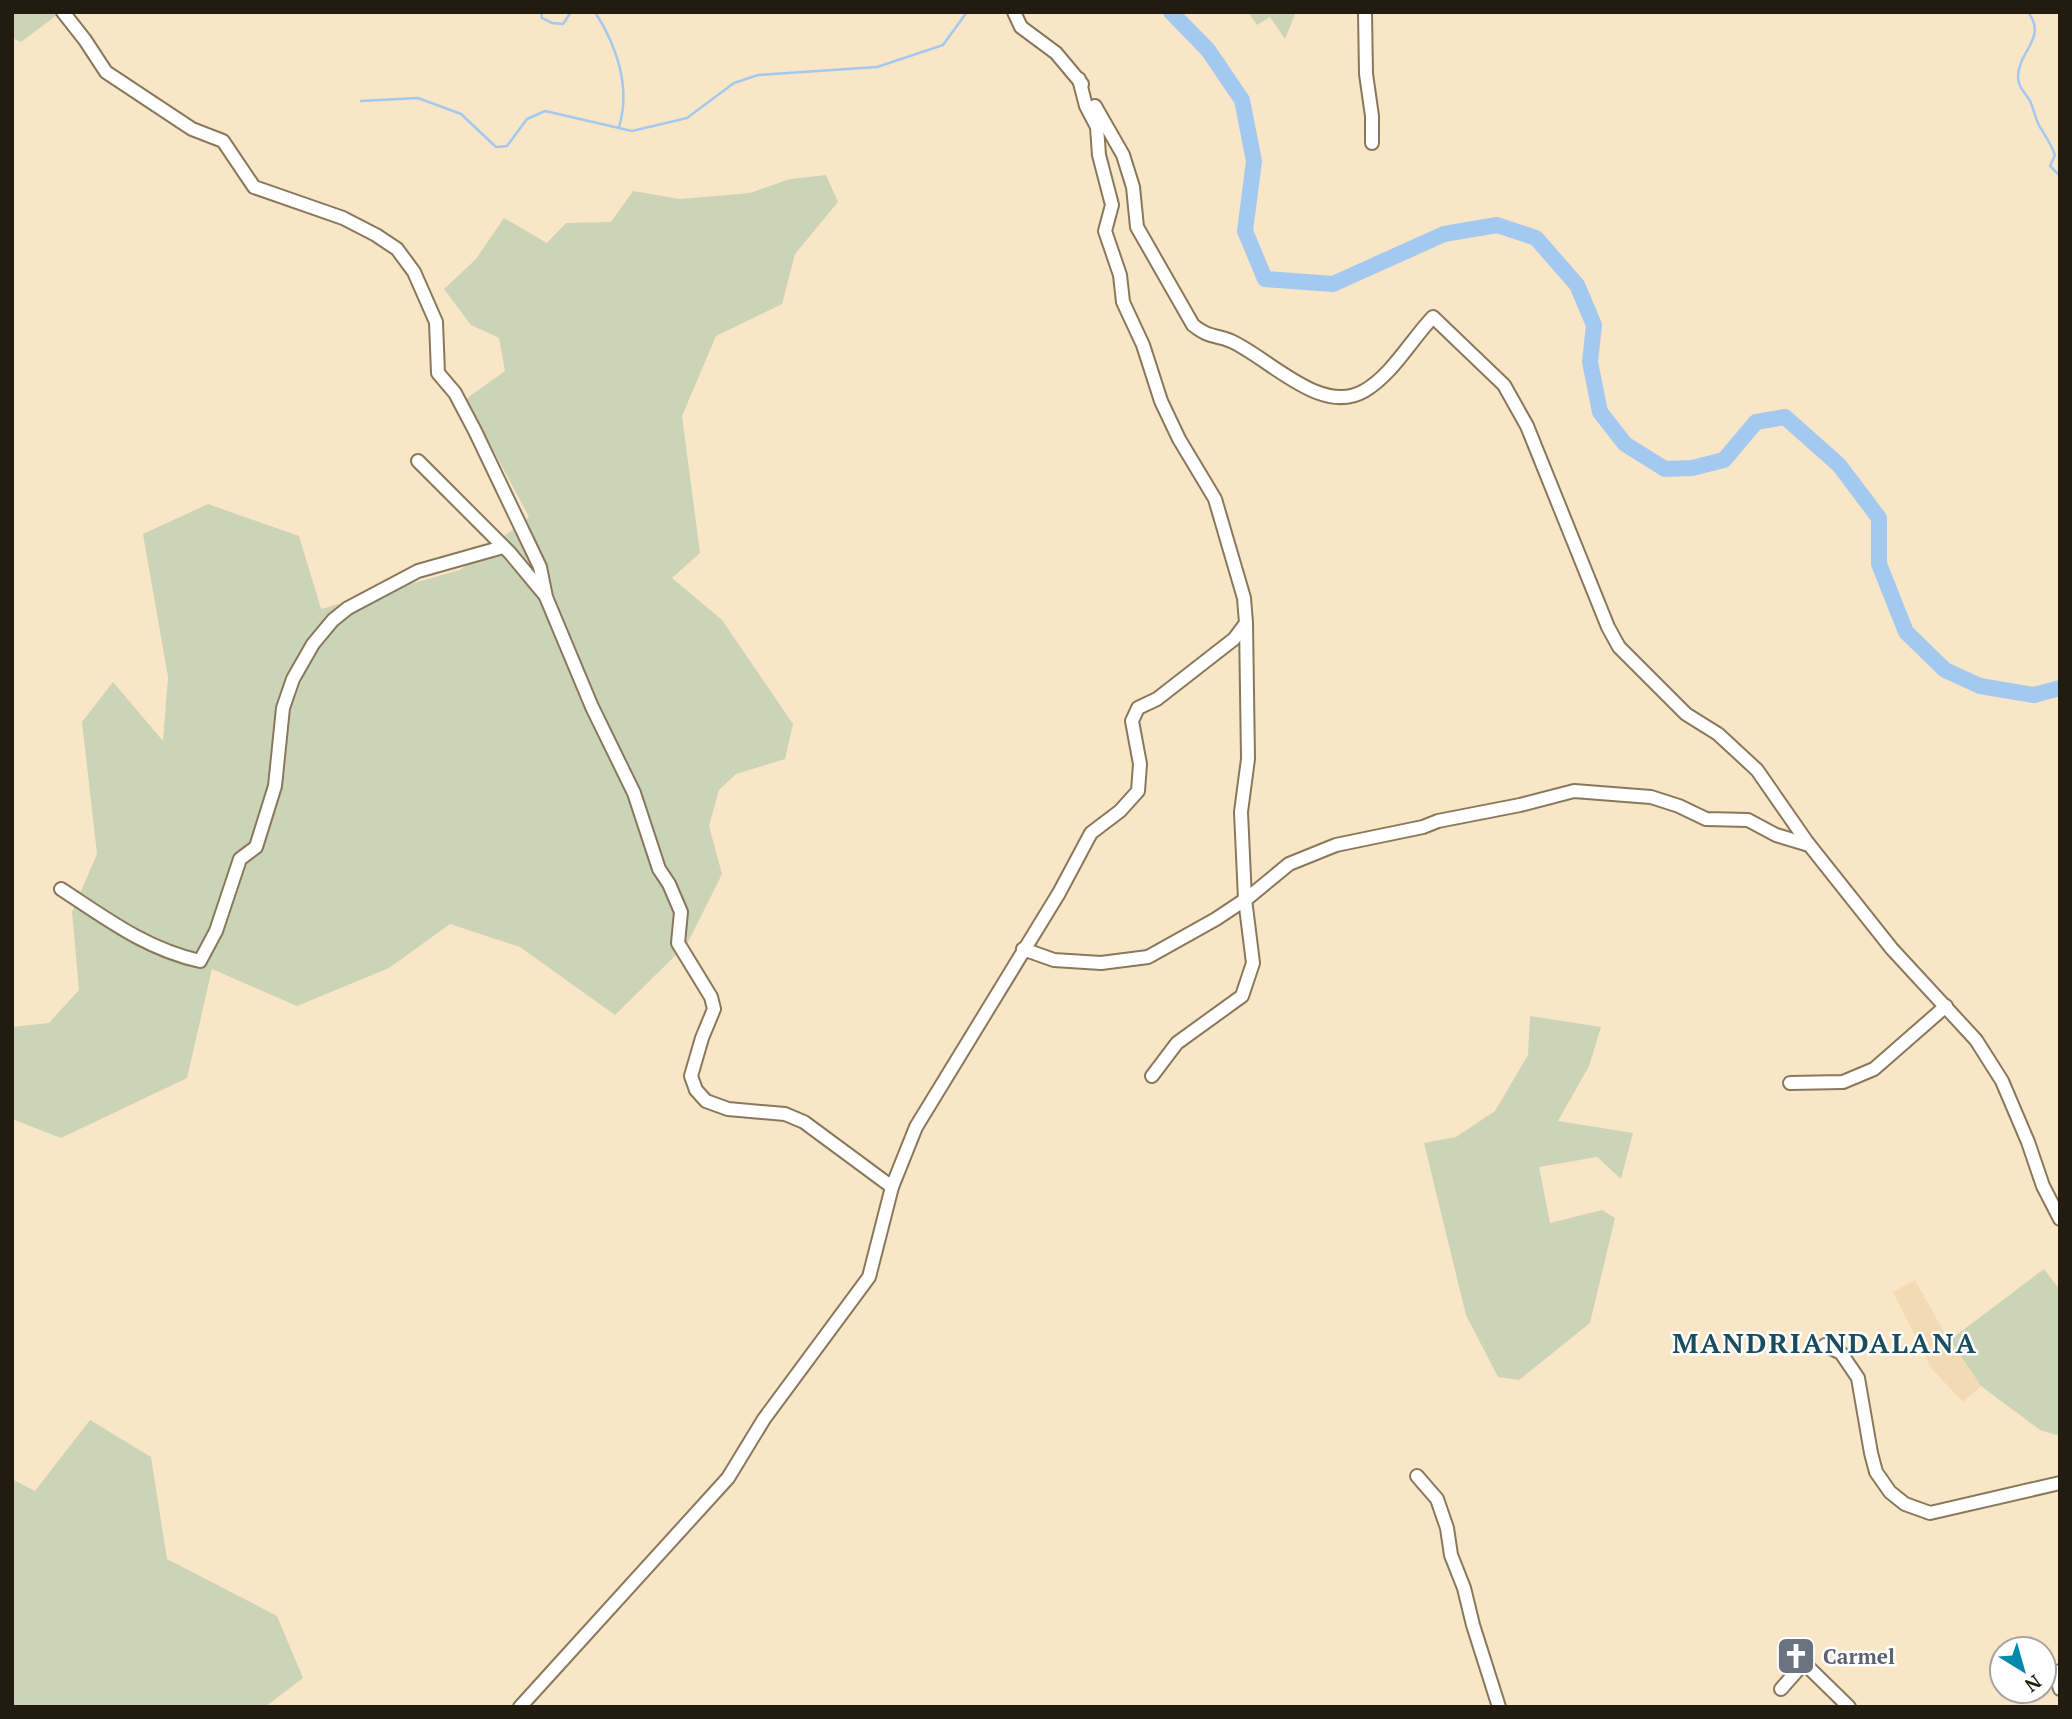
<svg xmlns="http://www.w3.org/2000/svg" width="2072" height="1719" viewBox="0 0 2072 1719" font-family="'PT Serif',serif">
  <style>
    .built { fill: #f2dab5 }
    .green { fill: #cbd4b6 }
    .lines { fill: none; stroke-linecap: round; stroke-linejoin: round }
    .stream { stroke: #a3c9f0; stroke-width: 2.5 }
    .river { stroke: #a3c9f0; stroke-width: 16 }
    .minor-casing { stroke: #89785b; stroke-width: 16 }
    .minor { stroke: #fff; stroke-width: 12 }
    .labels { text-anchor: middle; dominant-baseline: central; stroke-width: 5; stroke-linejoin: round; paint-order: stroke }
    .worship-label { font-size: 21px; font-weight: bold; fill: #5b616d; stroke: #fff; text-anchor: start }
    .district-label { font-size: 28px; font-weight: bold; letter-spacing: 2px; fill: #194d5d; stroke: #fff }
  </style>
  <rect width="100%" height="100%" fill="#f9e6c6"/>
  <polygon class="built" points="1915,1280 1944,1332 1981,1386 1963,1402 1932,1369 1893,1292"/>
  <g class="green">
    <polygon points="12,12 61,12 21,42 12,38"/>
    <polygon points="1248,12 1296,12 1285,39 1270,17 1257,25"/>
    <polygon points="826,175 838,202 795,254 782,304 716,336 682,416 700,553 672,578 722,620 793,724 785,759 736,774 719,790 709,826 722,874 687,944 615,1015 520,947 450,924 389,968 297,1006 212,969 187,1078 61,1138 12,1119 12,1027 49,1023 79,990 72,912 97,854 82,722 113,682 163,741 168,677 143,534 208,504 299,536 321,609 460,570 529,517 466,399 505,371 499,338 471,325 444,289 476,259 504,218 547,243 566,223 611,222 633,191 680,199 750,193 790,179"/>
    <polygon points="1530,1016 1601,1027 1589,1066 1558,1121 1633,1133 1621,1179 1597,1157 1539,1167 1550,1223 1602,1210 1615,1218 1590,1323 1519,1380 1498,1377 1466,1315 1424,1143 1456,1137 1495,1111 1528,1055"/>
    <polygon points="2044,1269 2060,1290 2060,1436 2040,1430 1981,1386 1950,1340"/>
    <polygon points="90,1420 151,1457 167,1559 277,1616 303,1678 265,1707 12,1707 12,1479 35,1491"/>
  </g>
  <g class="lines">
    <g class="stream">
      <polyline points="541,12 542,18 552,23 563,24 571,12"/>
      <path d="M595,12C617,46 631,88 619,127"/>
      <path d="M2028,12C2048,38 2018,51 2018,77C2018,88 2026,93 2030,101C2034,109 2035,119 2040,127C2046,137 2051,144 2055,155L2050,166L2060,176"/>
      <polyline points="361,101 418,98 461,114 496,147 507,146 527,119 545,111 632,131 687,118 734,83 758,75 877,67 943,45 967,12"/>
    </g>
    <polyline class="river" points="1171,12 1208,50 1242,100 1254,161 1245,231 1265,279 1333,284 1444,234 1497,225 1536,238 1577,285 1594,325 1590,362 1600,412 1625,444 1665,469 1692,468 1724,460 1756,422 1785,417 1839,465 1879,518 1879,564 1906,632 1945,670 1980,686 2034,695 2060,688"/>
    <g class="minor-casing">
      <g id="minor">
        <polyline points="63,12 85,40 106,72 192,129 223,141 254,187 343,218 376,235 397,249 414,272 436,322 438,373 455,393 475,431 540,567 546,597 592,707 634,793 659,869 669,884 681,912 678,943 711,997 714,1009 702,1038 691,1076 696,1090 706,1101 728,1109 785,1114 804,1122 892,1187"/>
        <polyline points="1014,12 1021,27 1056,53 1082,84"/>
        <polyline points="1365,12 1366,74 1372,116 1372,143"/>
        <path d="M1095,106L1123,155L1133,187L1137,227L1193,325C1211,339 1214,334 1231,341C1269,358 1321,416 1364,391C1392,375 1411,340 1433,317L1504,385L1527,426L1608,627L1619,647L1686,714L1718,734L1757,770L1807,842L1892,949L1976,1040L2002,1081L2028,1142L2043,1186L2060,1219"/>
        <polyline points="418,461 510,553 544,594"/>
        <path d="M61,889C107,919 146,949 200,961L216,931L240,859L256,847L275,786L283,708L293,679L313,644L333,620L348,608L418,571L503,547"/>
        <polyline points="1023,949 1054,960 1101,963 1148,957 1216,919 1249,897 1289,864 1336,845 1423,827 1438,821 1520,805 1574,791 1651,797 1679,806 1706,819 1748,820 1776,835 1809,845"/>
        <polyline points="1152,1076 1177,1043 1242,996 1253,963 1245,899 1241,812 1248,759 1246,623"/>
        <polyline points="1790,1083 1843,1082 1874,1069 1946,1006"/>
        <polyline points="1825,1345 1841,1353 1858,1378 1871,1453 1876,1472 1890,1492 1905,1504 1930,1513 2060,1483"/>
        <polyline points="1417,1476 1437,1499 1447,1528 1451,1555 1464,1588 1473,1625 1499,1707"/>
        <polyline points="2060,1671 2057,1679 2060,1689"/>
        <polyline points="1781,1689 1804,1663 1849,1707"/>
        <polyline points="520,1707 728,1478 764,1419 869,1277 892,1187 916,1127 1059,893 1091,833 1120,811 1138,791 1140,764 1132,721 1138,708 1157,699 1234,639 1246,623 1244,598 1215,499 1179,439 1161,401 1143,345 1123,302 1120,275 1105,231 1112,205 1099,155 1097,127 1086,106 1079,79"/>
      </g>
    </g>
    <use href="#minor" class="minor"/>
  </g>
  <defs>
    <g id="church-square" transform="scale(2.0125)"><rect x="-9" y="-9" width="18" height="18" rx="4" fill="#6b7280" stroke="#fff"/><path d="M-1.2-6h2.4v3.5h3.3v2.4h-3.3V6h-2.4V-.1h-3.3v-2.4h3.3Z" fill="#fff"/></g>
  </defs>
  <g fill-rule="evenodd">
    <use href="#church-square" x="1796" y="1656"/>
  </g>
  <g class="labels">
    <g class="worship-label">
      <text x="1823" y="1656">Carmel</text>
    </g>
    <g class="district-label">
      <text x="1825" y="1342">MANDRIANDALANA</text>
    </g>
  </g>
  <rect width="2072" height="1719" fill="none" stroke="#221b0f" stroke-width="28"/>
  <g transform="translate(2023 1670) rotate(143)"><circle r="33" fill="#ffffff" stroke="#a7a49f" stroke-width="2"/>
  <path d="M0-5L12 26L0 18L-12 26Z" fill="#0189a9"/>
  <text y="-10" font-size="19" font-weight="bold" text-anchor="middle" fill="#221b0f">N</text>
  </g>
</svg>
